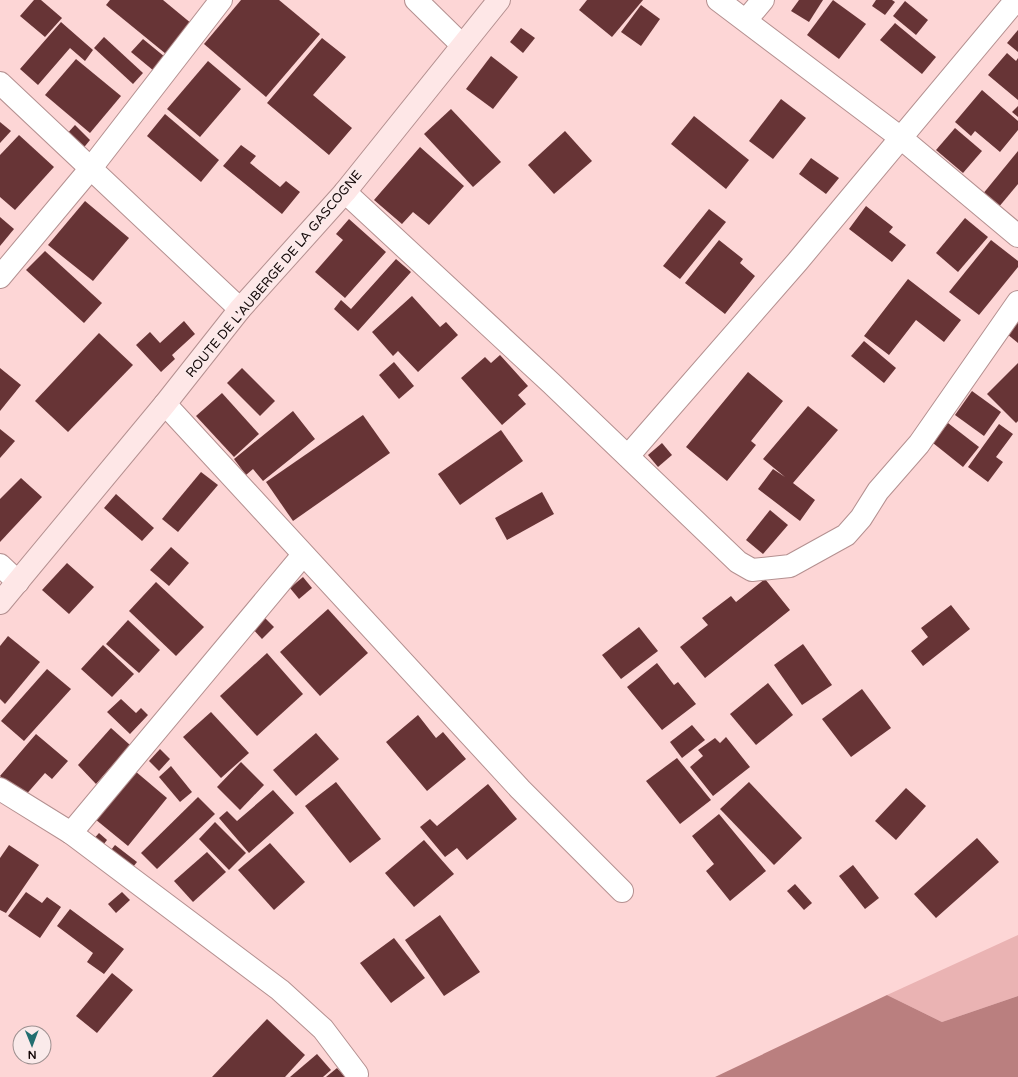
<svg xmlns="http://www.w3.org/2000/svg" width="1018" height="1077" viewBox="0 0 1018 1077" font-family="'Varela Round',sans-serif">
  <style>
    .green { fill: #eab3b3 }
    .water { fill: #ba7f7f }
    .building { fill: #673436 }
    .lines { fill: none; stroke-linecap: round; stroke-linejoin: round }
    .street-casing { stroke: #b49090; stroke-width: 24 }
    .secondary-casing { stroke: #b49090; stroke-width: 24 }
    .street { stroke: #fff; stroke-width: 22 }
    .secondary { stroke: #fee7e7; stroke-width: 22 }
    .labels { text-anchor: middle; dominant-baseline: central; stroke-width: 4; stroke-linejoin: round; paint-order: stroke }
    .street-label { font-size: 13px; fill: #140808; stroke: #faeaea }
  </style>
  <rect width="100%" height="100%" fill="#fdd6d6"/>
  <polygon class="green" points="1018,935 1018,996 942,1022 887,995"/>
  <polygon class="water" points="887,995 942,1022 1018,996 1018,1077 715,1077"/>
  <g class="building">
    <polygon points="34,0 41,0 62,18 45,37 20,16"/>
    <polygon points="110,0 163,0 192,24 166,54 106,5"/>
    <polygon points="241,0 279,0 320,34 266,97 204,44"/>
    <polygon points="587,0 643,0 612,37 579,10"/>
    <polygon points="799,0 823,0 809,22 791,11"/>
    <polygon points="833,0 866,24 839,59 807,35"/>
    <polygon points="876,0 892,0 895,2 885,15 872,6"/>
    <polygon points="905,1 928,20 916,35 893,16"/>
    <polygon points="641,5 660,19 641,46 621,32"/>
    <polygon points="61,22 93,50 85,61 70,48 38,85 20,69"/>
    <polygon points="895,23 936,57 922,74 880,40"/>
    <polygon points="521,28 535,38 523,53 510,42"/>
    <polygon points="1018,30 1018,52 1007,43"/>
    <polygon points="104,37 143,73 133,84 94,48"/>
    <polygon points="322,38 346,57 313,95 352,128 329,155 267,103"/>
    <polygon points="143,39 165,57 154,71 131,52"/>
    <polygon points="1007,53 1016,61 1018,58 1018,100 988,75"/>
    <polygon points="491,56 518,77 493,109 466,89"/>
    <polygon points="76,59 121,96 90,133 45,95"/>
    <polygon points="208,61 241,89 200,137 167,109"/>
    <polygon points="982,90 1018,121 1018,130 1000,152 975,131 971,136 955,122"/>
    <polygon points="781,99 806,118 773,159 749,141"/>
    <polygon points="1018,106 1018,117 1012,112"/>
    <polygon points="451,109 501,162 473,187 424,134"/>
    <polygon points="165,114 219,160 201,182 147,136"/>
    <polygon points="694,116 749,160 726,189 671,144"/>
    <polygon points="0,122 11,131 0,143"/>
    <polygon points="75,125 90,140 81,151 65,136"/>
    <polygon points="955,128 982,151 963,173 936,150"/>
    <polygon points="565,131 592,161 554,194 528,165"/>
    <polygon points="19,135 54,167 15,210 0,197 0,155"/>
    <polygon points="241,145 256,156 250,163 280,187 286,181 300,192 282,214 223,166"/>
    <polygon points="420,147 464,186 429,225 413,212 402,224 374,200"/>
    <polygon points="1018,151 1018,184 998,208 982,195"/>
    <polygon points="811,158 839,178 826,194 799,174"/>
    <polygon points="85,201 129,238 93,281 48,245"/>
    <polygon points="866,206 893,227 889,232 906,245 892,262 849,229"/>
    <polygon points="709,209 726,222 680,279 663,266"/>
    <polygon points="0,217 14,229 0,246"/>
    <polygon points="965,218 988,237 958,272 936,253"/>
    <polygon points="349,219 386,252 345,298 315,272 343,240 336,234"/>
    <polygon points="719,240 743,259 740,263 755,276 725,314 685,283"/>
    <polygon points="991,240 1018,261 1018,267 979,315 949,292"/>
    <polygon points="45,251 102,303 84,323 26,270"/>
    <polygon points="396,259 411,272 358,331 334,309 341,300 351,309"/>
    <polygon points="908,279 961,320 944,342 916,320 889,355 864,336"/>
    <polygon points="412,296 440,327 446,322 458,335 418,372 398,351 393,356 372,332"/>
    <polygon points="1018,309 1018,343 1001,329"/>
    <polygon points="184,321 195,334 172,355 175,359 161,372 136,345 150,332 160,343"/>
    <polygon points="99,333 133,365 68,432 35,401"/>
    <polygon points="864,341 896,368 884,383 851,356"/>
    <polygon points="500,355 528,386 518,395 526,404 502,425 461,378 485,357 491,363"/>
    <polygon points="394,362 414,386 399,399 379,375"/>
    <polygon points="1018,363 1018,421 1016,423 987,394"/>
    <polygon points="0,368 21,385 0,411"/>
    <polygon points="242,368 275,401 260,416 227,383"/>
    <polygon points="748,372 783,401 751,441 756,445 727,481 686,447"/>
    <polygon points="972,391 1001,412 984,436 955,415"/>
    <polygon points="222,393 259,434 234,457 196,416"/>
    <polygon points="808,406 838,430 793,483 815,500 800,521 758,489 773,469 785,477 763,459"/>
    <polygon points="293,411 315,439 263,481 253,469 246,475 234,459"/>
    <polygon points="363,415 390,453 293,521 266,482"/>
    <polygon points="948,423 979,447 963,467 933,443"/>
    <polygon points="999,424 1013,434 996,457 1003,462 988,482 968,467"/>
    <polygon points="0,429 15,441 0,458"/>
    <polygon points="501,430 523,461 460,505 438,474"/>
    <polygon points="662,443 672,455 658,467 648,455"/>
    <polygon points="201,472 218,485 178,532 162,519"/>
    <polygon points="21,478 42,497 0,542 0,499"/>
    <polygon points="542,492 554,514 507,540 495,518"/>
    <polygon points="116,494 154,528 142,541 104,508"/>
    <polygon points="770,510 788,525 763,554 746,540"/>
    <polygon points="171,547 189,563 169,586 150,570"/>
    <polygon points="67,563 94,587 69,614 42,590"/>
    <polygon points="303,577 312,588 299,599 290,588"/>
    <polygon points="765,579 790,610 705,678 680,647 708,625 702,618 731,596 736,602"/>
    <polygon points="156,582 204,627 176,656 129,611"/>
    <polygon points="951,605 970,629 923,666 911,651 928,637 921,628"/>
    <polygon points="328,609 368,653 320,696 280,652"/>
    <polygon points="264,617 274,627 262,639 252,628"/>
    <polygon points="128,620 160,650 139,673 106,644"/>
    <polygon points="639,627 658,651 621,679 602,655"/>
    <polygon points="8,636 40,662 5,704 0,699 0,646"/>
    <polygon points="803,644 832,685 802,705 774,665"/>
    <polygon points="103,645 134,674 112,697 81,669"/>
    <polygon points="267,653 303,694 257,736 220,696"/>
    <polygon points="657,663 674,685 678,682 696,704 662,730 627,687"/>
    <polygon points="47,669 71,689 24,741 1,721"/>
    <polygon points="768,683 793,715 756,745 730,714"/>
    <polygon points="862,689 891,728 851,757 822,719"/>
    <polygon points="121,699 136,713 141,708 148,715 130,734 107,712"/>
    <polygon points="211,712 249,753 221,778 183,737"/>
    <polygon points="418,715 436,738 443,732 466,759 427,791 386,742"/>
    <polygon points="692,725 705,740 682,758 670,742"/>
    <polygon points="111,728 130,745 96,784 78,765"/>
    <polygon points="316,733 339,759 296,796 273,770"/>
    <polygon points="36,734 68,761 52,779 45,773 24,797 0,776"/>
    <polygon points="726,737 750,767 713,796 690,767 703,756 698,750 715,738 720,743"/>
    <polygon points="160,749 170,759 159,771 149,761"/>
    <polygon points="677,758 711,800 680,824 646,781"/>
    <polygon points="241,762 264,785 240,810 217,787"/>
    <polygon points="171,766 192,792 180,802 159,777"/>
    <polygon points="135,771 167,798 128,846 95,819"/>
    <polygon points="336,782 381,839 350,863 305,806"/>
    <polygon points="749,782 802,838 774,865 720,809"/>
    <polygon points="488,784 517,819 467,860 457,848 445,857 420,827 430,819 437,826"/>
    <polygon points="906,788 926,806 896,840 875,821"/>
    <polygon points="273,790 294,813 249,853 219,818 227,811 237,821"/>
    <polygon points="198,797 215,814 157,869 141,853"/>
    <polygon points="719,814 766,871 730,901 706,871 714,864 692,836"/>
    <polygon points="215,822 246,853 229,870 199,839"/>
    <polygon points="99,833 107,840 100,849 91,842"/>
    <polygon points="977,838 999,862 936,918 914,894"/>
    <polygon points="424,840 454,874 414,907 385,873"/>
    <polygon points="270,843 305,882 274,910 238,870"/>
    <polygon points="9,845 39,865 6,913 0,910 0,858"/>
    <polygon points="115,845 137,862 129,872 107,855"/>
    <polygon points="207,852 226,872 193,902 174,881"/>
    <polygon points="853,865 879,898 865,909 839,876"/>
    <polygon points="795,884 812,903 804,910 787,891"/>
    <polygon points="26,892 42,903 47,897 61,907 40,938 8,916"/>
    <polygon points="122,892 130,900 116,913 108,904"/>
    <polygon points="70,909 124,949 104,974 87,962 93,953 57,926"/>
    <polygon points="440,915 480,972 444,996 405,940"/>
    <polygon points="394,938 425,978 391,1003 360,963"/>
    <polygon points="112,973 133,990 97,1033 76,1016"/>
    <polygon points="267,1019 305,1055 285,1077 212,1077"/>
    <polygon points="317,1054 331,1070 323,1077 290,1077"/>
    <polygon points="337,1068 345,1077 326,1077"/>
  </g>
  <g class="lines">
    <g class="street-casing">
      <g id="street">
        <polyline points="416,0 462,45"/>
        <polyline points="718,0 901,138 1018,236"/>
        <polyline points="746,20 763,0"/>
        <polyline points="0,83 240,309"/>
        <polyline points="345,192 551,383 738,562 752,570 790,566 846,535 861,518 878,491 919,444 1018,302"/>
        <polyline points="0,277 91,168 221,0"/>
        <polyline points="165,404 520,789 622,891"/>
        <polyline points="628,456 798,261 1016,0"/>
        <polyline points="0,565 18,582"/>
        <polyline points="0,789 71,833 280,990 323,1029 357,1074"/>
        <polyline points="71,833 303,555"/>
      </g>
    </g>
    <g class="secondary-casing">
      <polyline id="secondary" points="0,603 165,404 240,309 345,192 499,0"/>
    </g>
    <use href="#street" class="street"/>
    <use href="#secondary" class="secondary"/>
  </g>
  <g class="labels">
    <g class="street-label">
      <text transform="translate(274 274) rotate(-50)">ROUTE DE L'AUBERGE DE LA GASCOGNE</text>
    </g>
  </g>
  <g transform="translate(32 1045) rotate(179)"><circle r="19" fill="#faeaea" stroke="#9e9090"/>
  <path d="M0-3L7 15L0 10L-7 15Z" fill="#226e70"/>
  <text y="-6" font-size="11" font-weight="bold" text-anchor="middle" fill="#140808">N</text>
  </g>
</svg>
